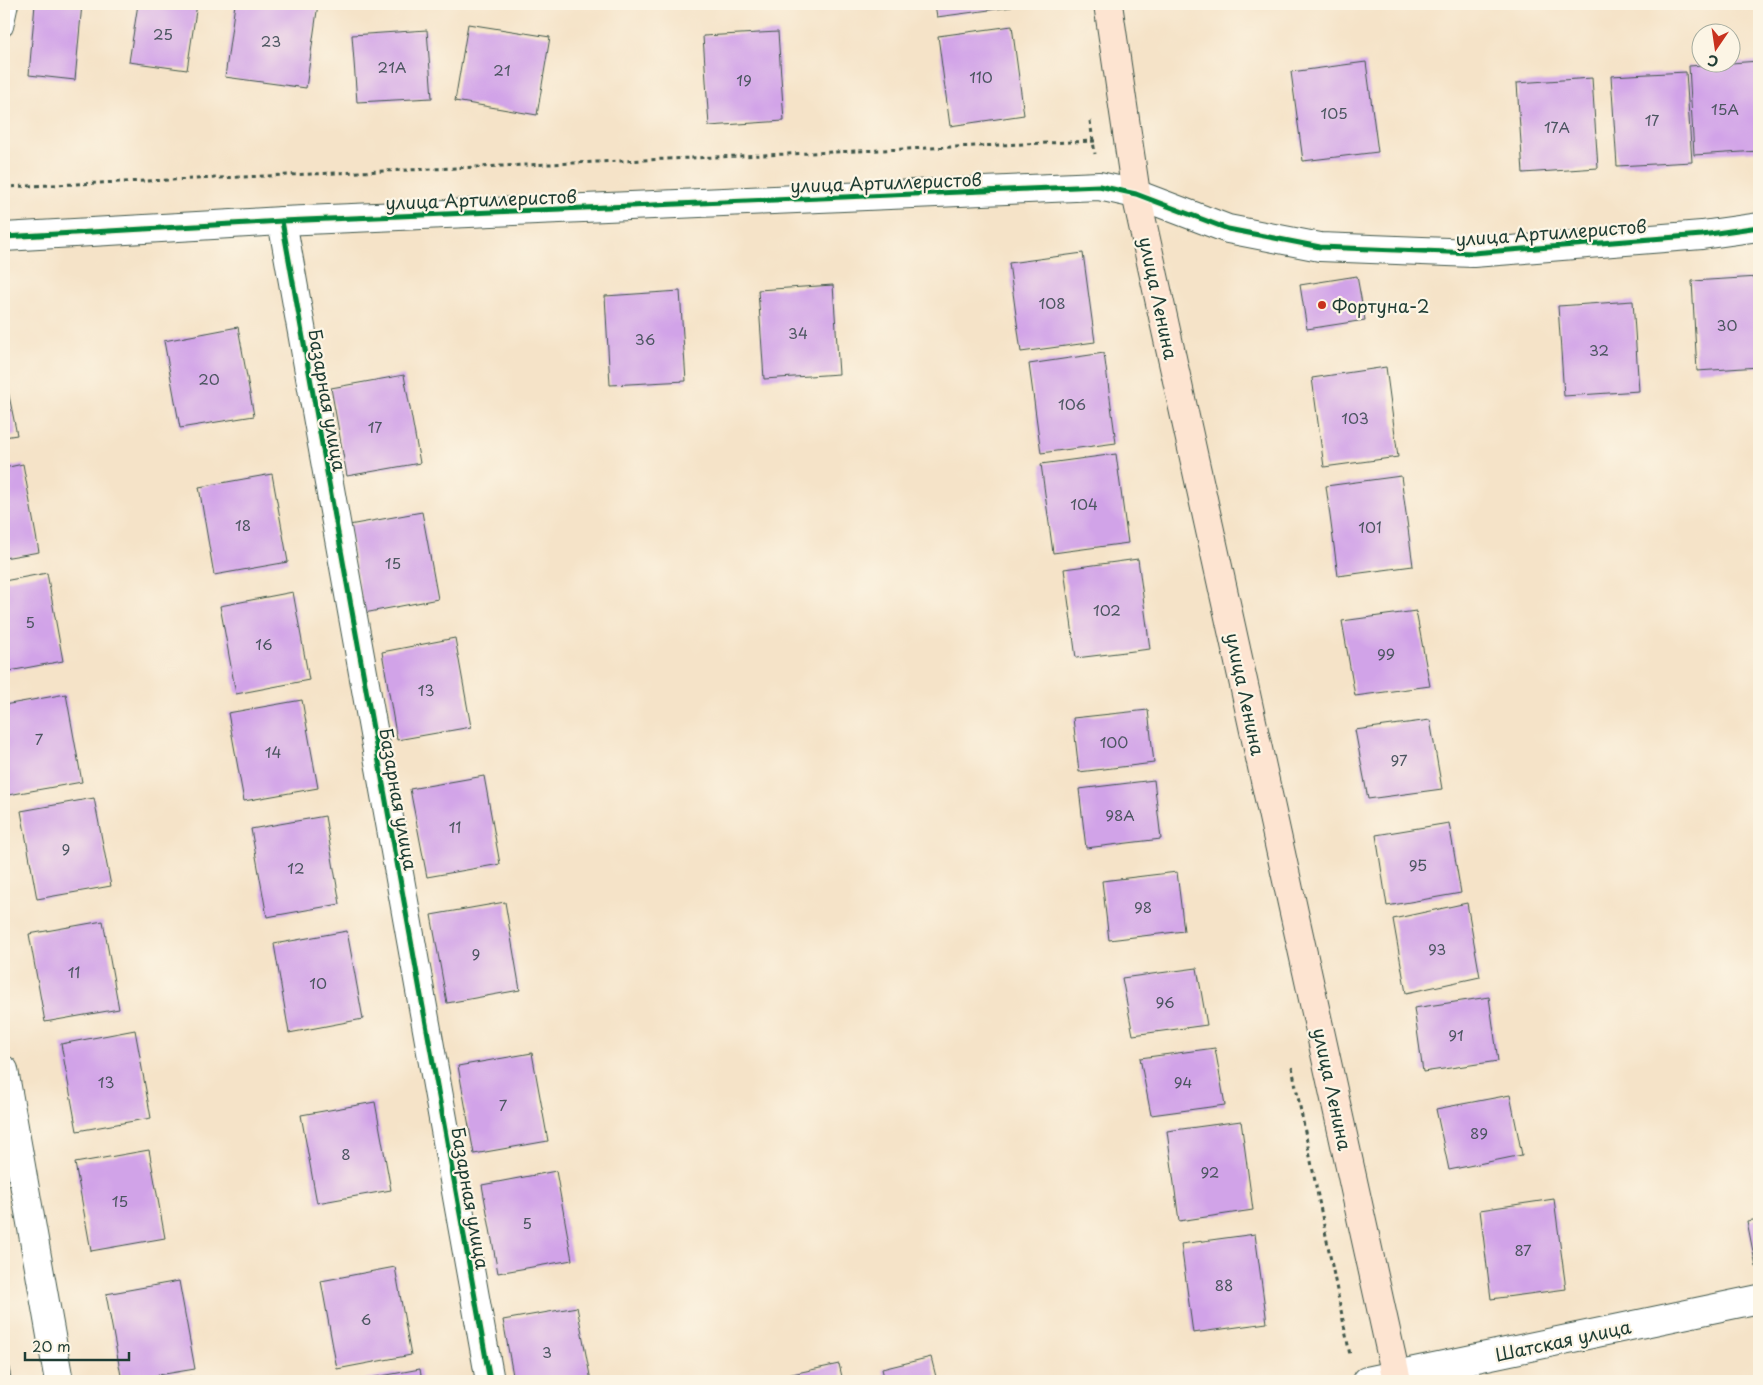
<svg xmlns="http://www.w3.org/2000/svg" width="1763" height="1385" viewBox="0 0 1763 1385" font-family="'Playpen Sans',sans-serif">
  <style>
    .building { fill: #d1a3e8 }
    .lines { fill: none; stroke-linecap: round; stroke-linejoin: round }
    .service-casing { stroke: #3f564a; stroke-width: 20 }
    .minor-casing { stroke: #3f564a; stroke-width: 30 }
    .tertiary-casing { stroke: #3f564a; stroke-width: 30 }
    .secondary-casing { stroke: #3f564a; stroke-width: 30 }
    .path { stroke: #3f564a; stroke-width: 3; stroke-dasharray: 4 4; stroke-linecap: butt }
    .service { stroke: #fff; stroke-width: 18 }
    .minor { stroke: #fff; stroke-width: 28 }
    .tertiary { stroke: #fff; stroke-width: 28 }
    .secondary { stroke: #fde4d1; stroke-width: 28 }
    .cycleway-casing { stroke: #fcf5e5; stroke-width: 8 }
    .cycleway { stroke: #00873e; stroke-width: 5 }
    .poi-dot { fill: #c8321e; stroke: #fcf5e5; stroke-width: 2 }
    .labels { text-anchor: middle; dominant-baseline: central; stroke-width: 4.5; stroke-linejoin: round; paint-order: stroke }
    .number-label { font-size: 15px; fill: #4c5661 }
    .street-label { font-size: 18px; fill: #1f3d34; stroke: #fcf5e5 }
    .poi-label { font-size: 18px; fill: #1f3d34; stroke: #fcf5e5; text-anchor: start }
  </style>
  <rect width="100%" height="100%" fill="#fcf5e5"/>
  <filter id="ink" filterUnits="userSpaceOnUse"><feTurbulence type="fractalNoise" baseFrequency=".02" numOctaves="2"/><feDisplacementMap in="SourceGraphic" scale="10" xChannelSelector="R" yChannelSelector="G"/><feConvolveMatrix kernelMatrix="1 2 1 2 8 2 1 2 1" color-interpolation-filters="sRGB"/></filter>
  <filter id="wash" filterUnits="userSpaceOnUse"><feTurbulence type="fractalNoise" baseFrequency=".0096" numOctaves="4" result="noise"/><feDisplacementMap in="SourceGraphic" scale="20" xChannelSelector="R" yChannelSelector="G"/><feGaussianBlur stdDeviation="1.12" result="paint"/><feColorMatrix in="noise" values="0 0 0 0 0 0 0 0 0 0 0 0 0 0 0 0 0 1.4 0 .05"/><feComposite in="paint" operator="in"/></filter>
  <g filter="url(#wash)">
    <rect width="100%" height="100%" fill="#f5e3c8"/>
    <g id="blocks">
      <g class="building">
        <polygon points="35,4 82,4 75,80 29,75"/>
        <polygon points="138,4 197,4 187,70 129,62"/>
        <polygon points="235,4 318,4 306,88 225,77"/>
        <polygon points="935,4 1011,4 1012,7 937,17"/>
        <polygon points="468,24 550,37 537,115 455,101"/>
        <polygon points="1012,26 1024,115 950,126 938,36"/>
        <polygon points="427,30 432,98 357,102 352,35"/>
        <polygon points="778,32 784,121 709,126 703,36"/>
        <polygon points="1759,61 1759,151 1694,155 1689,66"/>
        <polygon points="1366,62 1378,152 1303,161 1291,72"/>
        <polygon points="1686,72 1692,162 1617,166 1611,76"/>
        <polygon points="1592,78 1598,168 1523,173 1517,83"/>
        <polygon points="1083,253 1095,342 1021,352 1009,263"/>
        <polygon points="1357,276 1365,320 1307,329 1300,285"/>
        <polygon points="1759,277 1759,367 1697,371 1692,281"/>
        <polygon points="833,285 839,374 764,379 758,290"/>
        <polygon points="680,291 686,381 610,385 605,296"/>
        <polygon points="1633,301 1639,391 1564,396 1558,306"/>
        <polygon points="238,327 254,416 180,428 164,341"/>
        <polygon points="1104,353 1116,443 1041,453 1029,364"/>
        <polygon points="1386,367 1398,457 1324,467 1312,378"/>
        <polygon points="4,371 17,435 4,437"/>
        <polygon points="404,375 420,463 347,476 331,388"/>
        <polygon points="1116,454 1128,543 1053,553 1041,464"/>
        <polygon points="23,464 39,552 4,558 4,468"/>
        <polygon points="272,474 288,562 214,575 199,487"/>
        <polygon points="1401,476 1413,566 1338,576 1326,486"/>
        <polygon points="422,512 438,599 364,613 349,525"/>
        <polygon points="1138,559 1150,649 1076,658 1064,569"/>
        <polygon points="47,573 63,661 4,672 4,581"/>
        <polygon points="293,592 309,680 236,694 220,606"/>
        <polygon points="1416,611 1430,686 1355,696 1342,621"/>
        <polygon points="455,638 471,727 397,740 382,652"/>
        <polygon points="66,694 82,782 8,795 4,770 4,705"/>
        <polygon points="302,700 318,788 244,801 228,713"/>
        <polygon points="1148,710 1154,763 1079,772 1073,718"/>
        <polygon points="1430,720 1442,789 1368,799 1355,730"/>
        <polygon points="484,776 500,864 427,877 410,789"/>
        <polygon points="1154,780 1161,839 1086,848 1079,789"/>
        <polygon points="94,798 111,886 37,899 21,811"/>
        <polygon points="325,816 340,904 267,917 251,829"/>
        <polygon points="1449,823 1461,893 1387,906 1376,835"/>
        <polygon points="1177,872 1184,931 1109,940 1102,881"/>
        <polygon points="505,902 520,990 447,1003 431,915"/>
        <polygon points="1467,903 1480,977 1406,993 1393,919"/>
        <polygon points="103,921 119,1009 45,1022 29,934"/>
        <polygon points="347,931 363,1019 289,1033 274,944"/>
        <polygon points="1197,968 1207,1025 1133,1035 1122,978"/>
        <polygon points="1489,997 1498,1061 1423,1072 1414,1008"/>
        <polygon points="135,1030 151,1118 77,1131 61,1044"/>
        <polygon points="1215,1048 1225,1105 1151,1115 1140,1058"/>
        <polygon points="532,1053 548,1141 474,1154 458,1066"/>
        <polygon points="1510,1095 1522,1155 1449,1170 1436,1109"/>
        <polygon points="375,1102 391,1190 317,1203 301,1115"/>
        <polygon points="1241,1121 1253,1210 1179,1221 1167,1131"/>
        <polygon points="149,1150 165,1238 91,1251 75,1163"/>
        <polygon points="556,1171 572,1260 498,1273 482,1185"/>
        <polygon points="1554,1199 1566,1289 1491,1299 1480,1210"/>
        <polygon points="1759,1219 1759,1267 1756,1267 1747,1221"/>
        <polygon points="1255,1234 1267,1323 1193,1333 1181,1244"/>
        <polygon points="395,1267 411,1355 337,1369 321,1281"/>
        <polygon points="179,1281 195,1369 122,1381 106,1294"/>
        <polygon points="577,1307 591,1381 514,1381 503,1320"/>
        <polygon points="4,1344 11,1378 4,1379"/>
        <polygon points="931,1357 937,1381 885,1381 882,1369"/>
        <polygon points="839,1364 843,1381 764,1381 764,1380"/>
        <polygon points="420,1369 422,1381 365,1381 365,1379"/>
        <polygon points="191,1376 192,1381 168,1381 167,1380"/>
      </g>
    </g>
  </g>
  <g filter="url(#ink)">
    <use href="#blocks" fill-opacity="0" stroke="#3f564a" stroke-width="1"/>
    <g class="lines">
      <g class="service-casing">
        <polyline id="service" points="4,27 9,4"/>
      </g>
      <g class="minor-casing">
        <g id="minor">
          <polyline points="1136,194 1228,229 1320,247 1473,253 1702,235 1759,227"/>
          <polyline points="282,221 490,1381"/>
          <polyline points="4,1070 59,1381"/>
          <polyline points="1367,1381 1759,1299"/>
        </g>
      </g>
      <g class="tertiary-casing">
        <polyline id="tertiary" points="4,237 282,221 1099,186 1136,194"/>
      </g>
      <g class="secondary-casing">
        <polyline id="secondary" points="1108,4 1136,194 1397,1381"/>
      </g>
      <g class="path">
        <polyline points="1090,121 1095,154"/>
        <polyline points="4,187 1095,141"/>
        <polyline points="1292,1067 1350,1355"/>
      </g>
      <use href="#service" class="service"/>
      <use href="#minor" class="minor"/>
      <use href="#tertiary" class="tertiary"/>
      <use href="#secondary" class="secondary"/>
      <g class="cycleway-casing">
        <g id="cycleway">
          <polyline points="282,221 490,1381"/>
          <polyline points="4,237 282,221 1099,186 1136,194 1228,229 1320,247 1473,253 1702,235 1759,227"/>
        </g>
      </g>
      <use href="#cycleway" class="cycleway"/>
    </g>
  </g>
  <circle class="poi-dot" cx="1322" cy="305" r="5"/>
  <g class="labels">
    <g class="number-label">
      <text x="163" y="33">25</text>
      <text x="271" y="40">23</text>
      <text x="392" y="66">21А</text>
      <text x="502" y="69">21</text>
      <text x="981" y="76">110</text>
      <text x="744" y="79">19</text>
      <text x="1725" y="108">15А</text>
      <text x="1334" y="112">105</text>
      <text x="1652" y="119">17</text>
      <text x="1557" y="126">17А</text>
      <text x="1052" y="302">108</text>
      <text x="1727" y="324">30</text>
      <text x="798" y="332">34</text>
      <text x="645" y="338">36</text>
      <text x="1599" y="349">32</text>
      <text x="209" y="378">20</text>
      <text x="1072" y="403">106</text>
      <text x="1355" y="417">103</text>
      <text x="375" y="426">17</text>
      <text x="1084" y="503">104</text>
      <text x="243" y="524">18</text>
      <text x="1370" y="526">101</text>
      <text x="393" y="562">15</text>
      <text x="1107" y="609">102</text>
      <text x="30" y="621">5</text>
      <text x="264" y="643">16</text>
      <text x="1386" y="653">99</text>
      <text x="426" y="689">13</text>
      <text x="39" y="738">7</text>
      <text x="1114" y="741">100</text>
      <text x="273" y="751">14</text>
      <text x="1399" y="759">97</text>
      <text x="1120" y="814">98А</text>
      <text x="455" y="826">11</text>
      <text x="66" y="848">9</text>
      <text x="1418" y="864">95</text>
      <text x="296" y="867">12</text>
      <text x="1143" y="906">98</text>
      <text x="1437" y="948">93</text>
      <text x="476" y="953">9</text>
      <text x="74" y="971">11</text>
      <text x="318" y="982">10</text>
      <text x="1165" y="1001">96</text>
      <text x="1456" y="1034">91</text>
      <text x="106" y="1081">13</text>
      <text x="1183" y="1081">94</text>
      <text x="503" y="1104">7</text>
      <text x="1479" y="1132">89</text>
      <text x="346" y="1153">8</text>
      <text x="1210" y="1171">92</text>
      <text x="120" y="1200">15</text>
      <text x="527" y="1222">5</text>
      <text x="1523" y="1249">87</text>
      <text x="1224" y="1284">88</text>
      <text x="366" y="1318">6</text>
      <text x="547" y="1351">3</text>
    </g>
    <g class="street-label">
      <text transform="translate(886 182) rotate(-2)">улица Артиллеристов</text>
      <text transform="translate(481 199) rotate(-2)">улица Артиллеристов</text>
      <text transform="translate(1551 232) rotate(-4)">улица Артиллеристов</text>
      <text transform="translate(1159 298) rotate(78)">улица Ленина</text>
      <text transform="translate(328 400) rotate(80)">Базарная улица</text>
      <text transform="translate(1246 694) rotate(78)">улица Ленина</text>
      <text transform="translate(399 799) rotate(80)">Базарная улица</text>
      <text transform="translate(1333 1089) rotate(78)">улица Ленина</text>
      <text transform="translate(471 1198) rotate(80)">Базарная улица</text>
      <text transform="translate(1563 1340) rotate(-12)">Шатская улица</text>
    </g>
    <g class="poi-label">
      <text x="1332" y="305">Фортуна-2</text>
    </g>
  </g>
  <rect width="1763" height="1385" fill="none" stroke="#fcf5e5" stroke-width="20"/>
  <g transform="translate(1716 48) rotate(193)"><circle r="24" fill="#fcf5e5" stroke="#a4ab9e"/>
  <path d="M0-4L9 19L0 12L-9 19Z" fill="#c8321e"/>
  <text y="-8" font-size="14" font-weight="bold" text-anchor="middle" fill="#1f3d34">С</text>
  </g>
  <path d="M25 1352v8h104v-8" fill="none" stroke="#1f3d34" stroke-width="2.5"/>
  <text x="32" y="1352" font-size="15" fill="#1f3d34" stroke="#fcf5e5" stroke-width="4" paint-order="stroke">20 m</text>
</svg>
